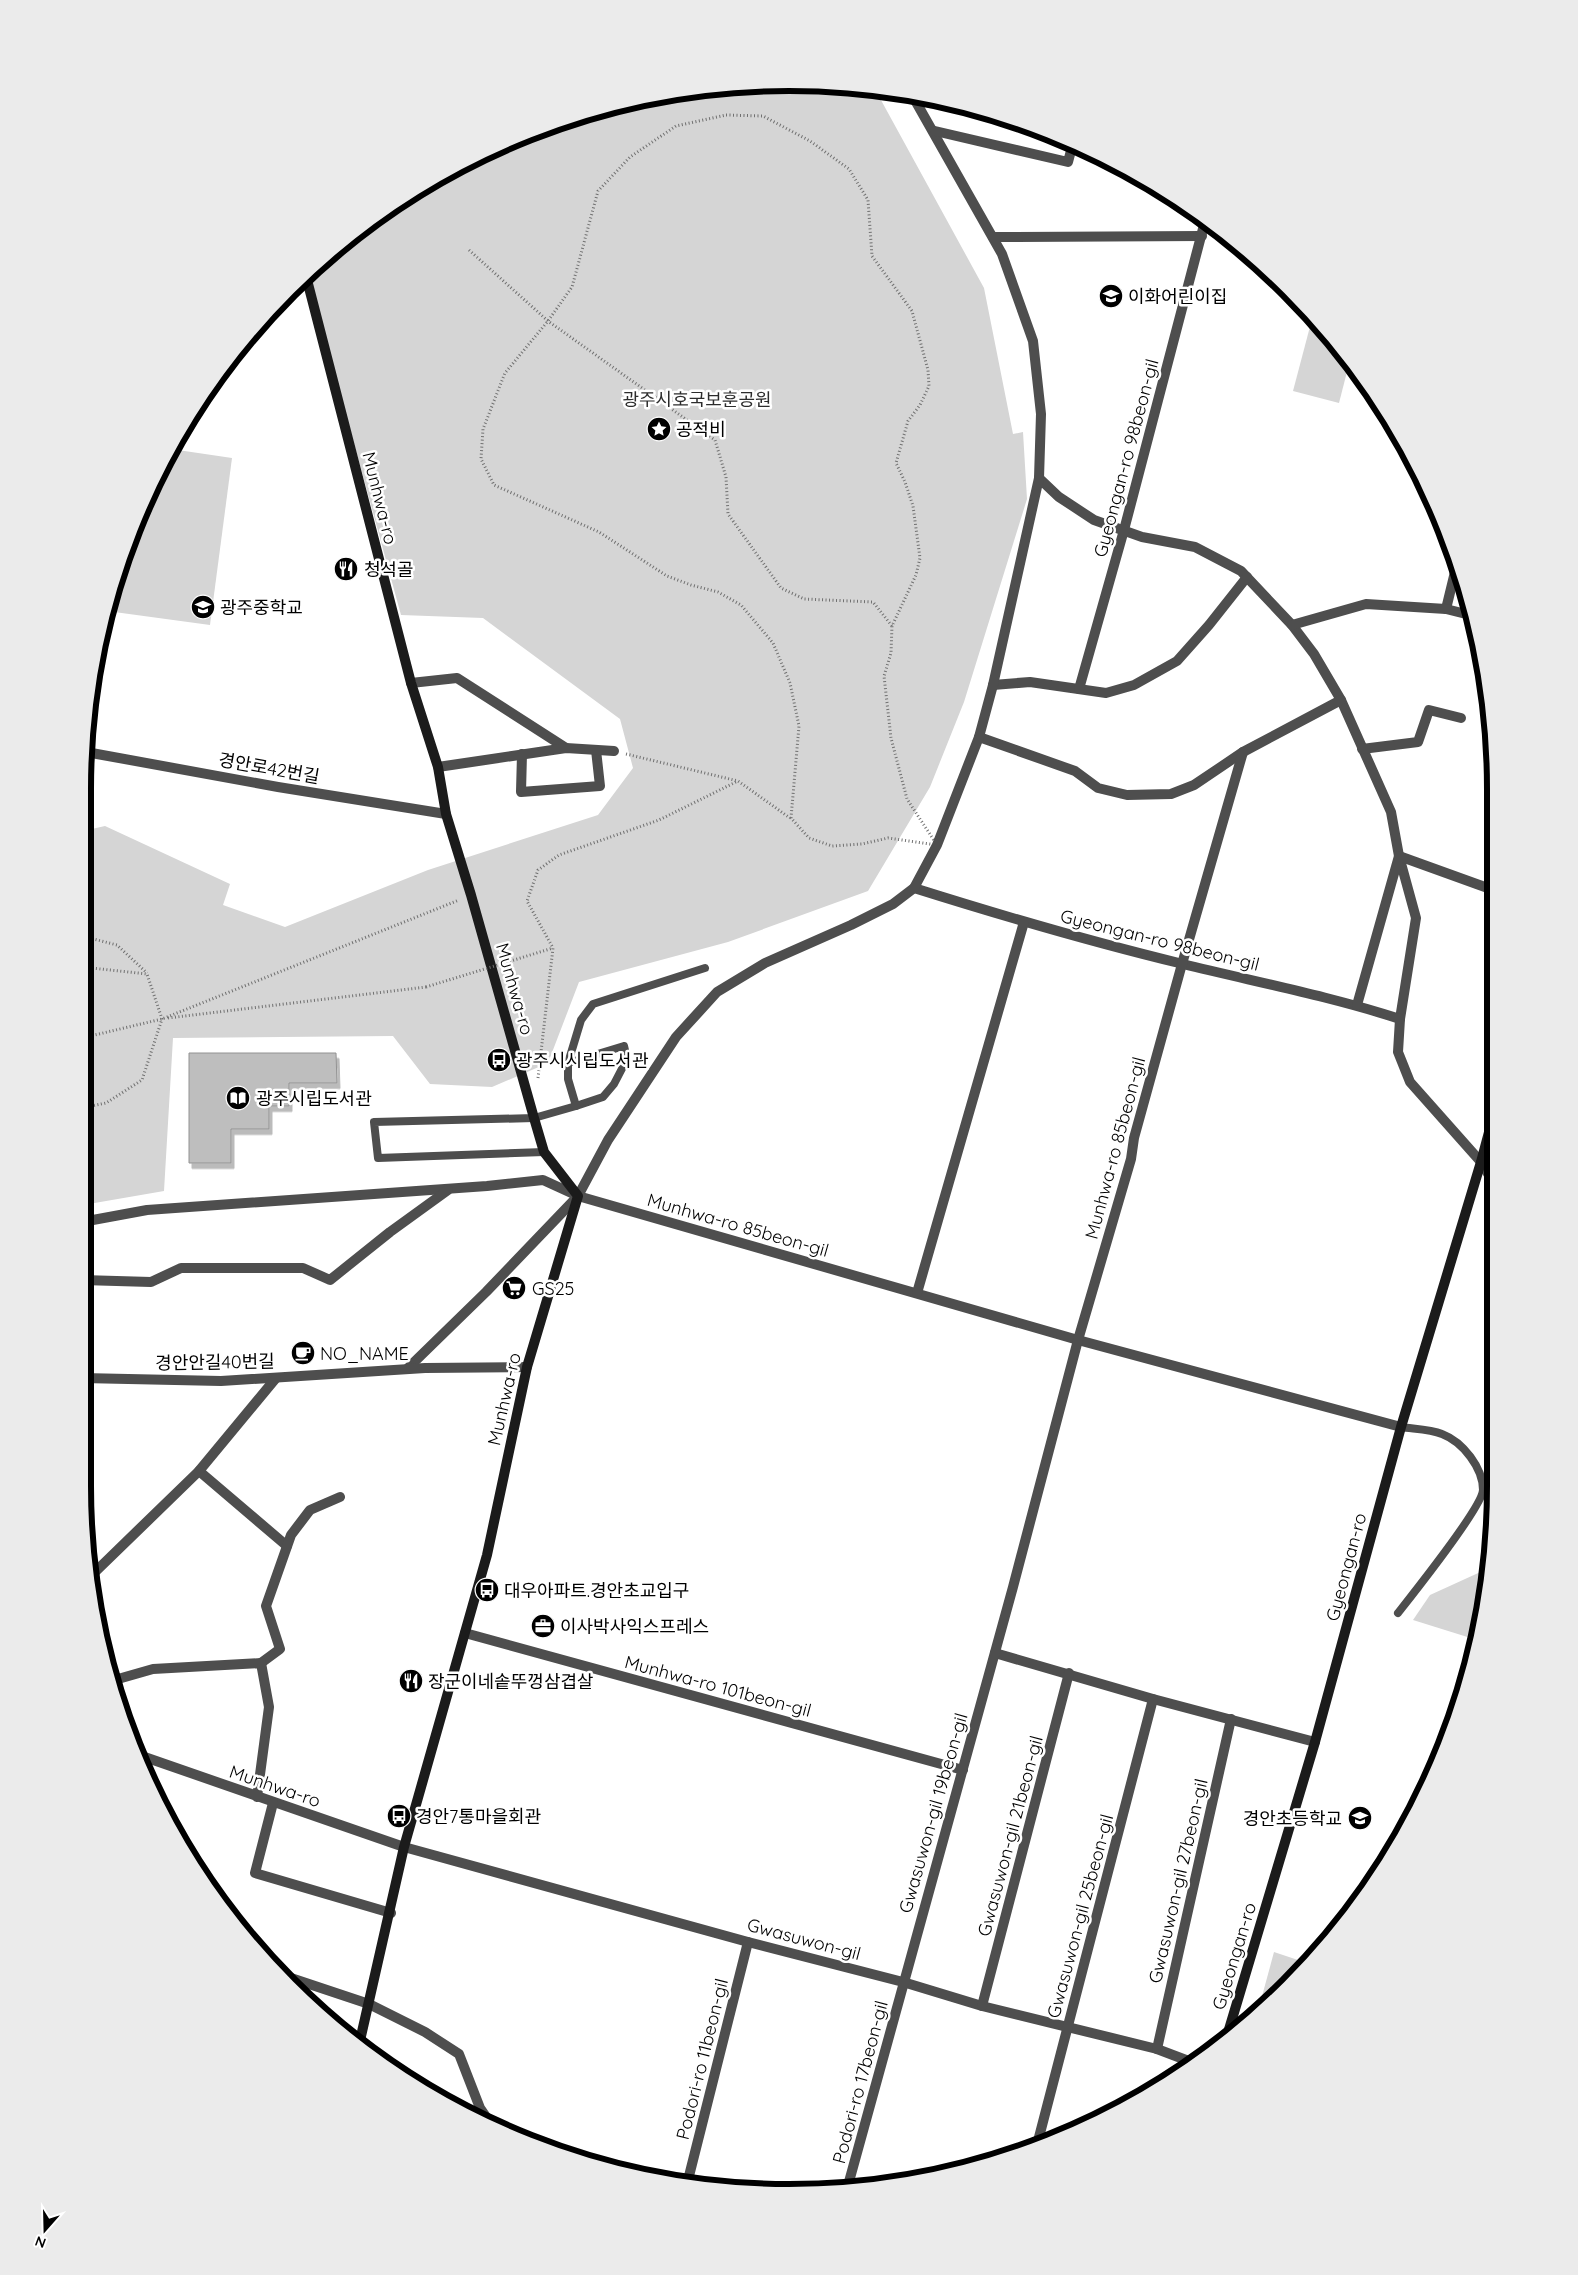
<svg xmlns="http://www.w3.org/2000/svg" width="1578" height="2275" viewBox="0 0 1578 2275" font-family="Quicksand,'Noto Sans KR',sans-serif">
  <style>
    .green { fill: #d5d5d5 }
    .building { fill: #bebebe; stroke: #929292; filter: url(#shadow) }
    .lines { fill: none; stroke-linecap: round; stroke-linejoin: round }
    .path { stroke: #707070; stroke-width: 3; stroke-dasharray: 1 2.5; stroke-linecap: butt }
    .lane { stroke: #4e4e4e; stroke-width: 8 }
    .street { stroke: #4e4e4e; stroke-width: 10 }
    .secondary { stroke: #1b1b1b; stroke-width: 10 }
    .path-bridge { stroke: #707070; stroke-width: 3; stroke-dasharray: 1 2.5; stroke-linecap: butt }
    .labels { text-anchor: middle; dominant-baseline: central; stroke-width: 5; stroke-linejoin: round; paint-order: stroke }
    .poi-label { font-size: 18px; fill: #000; stroke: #fff; text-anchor: start }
    .park-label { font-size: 18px; fill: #2c2c2c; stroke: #fff }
    .street-label { font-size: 18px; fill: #000; stroke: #fff }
    .rim { fill: none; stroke: #000; stroke-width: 6 }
  </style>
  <defs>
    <filter id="shadow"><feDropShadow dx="3" dy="5.5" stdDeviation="0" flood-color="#0004"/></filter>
  </defs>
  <rect width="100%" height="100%" fill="#fff"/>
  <g class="green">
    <polygon points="789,83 876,91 984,288 1013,434 1023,432 1027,499 964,702 930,787 868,891 728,942 579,982 548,1063 492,1087 430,1084 393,1036 173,1038 164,1191 83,1205 83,831 105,826 230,884 223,905 285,927 428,870 598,815 633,768 620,719 483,618 401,615 308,275 397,201 519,136 651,96"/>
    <polygon points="1312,319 1316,320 1350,360 1339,403 1293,391"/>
    <polygon points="171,449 232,458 210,625 107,611 120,562"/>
    <polygon points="1487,1569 1482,1624 1477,1640 1413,1620 1430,1595"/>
    <polygon points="1274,1952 1307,1963 1288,1986 1258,2011"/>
  </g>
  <polygon class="building" points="189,1053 336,1053 337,1083 289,1083 289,1106 269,1106 269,1129 231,1129 231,1163 189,1163"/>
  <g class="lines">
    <g class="path">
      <polygon points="726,115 763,116 810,141 849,169 868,200 872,256 912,311 928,370 929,386 920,405 908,421 896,463 905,482 913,506 920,558 916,575 892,626 891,653 884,676 891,738 907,799 937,845 888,838 862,844 832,846 809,838 791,818 799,726 790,683 773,643 741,605 718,592 691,585 667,576 599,532 494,485 481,459 483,429 505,373 548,321 572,287 598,191 630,157 676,126"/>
      <polyline points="469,250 548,321 715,440 726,477 728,514 781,588 804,599 873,602 892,626"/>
      <polyline points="626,754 738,781 790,818"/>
      <polyline points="82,936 117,945 147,973"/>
      <polyline points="82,967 147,974 162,1019 142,1080 106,1103 82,1108"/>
      <polyline points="168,1018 426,987"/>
      <polyline points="82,1038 162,1019 459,900"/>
      <polyline points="538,1078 553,948 527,901 538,870 559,855 659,820 738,781"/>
    </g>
    <g class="lane">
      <polyline points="576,1106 568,1079 568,1063 581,1020 593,1004 705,968"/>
      <polyline points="544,1152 378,1158 374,1122 534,1118 576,1106 603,1097 614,1084 627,1059 624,1046 568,1063"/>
      <path d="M1398,1613C1413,1594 1482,1507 1483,1490C1483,1468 1463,1442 1442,1434C1430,1429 1414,1429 1401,1427"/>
    </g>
    <g class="street">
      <polyline points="915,95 916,102 1002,254 1033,341 1041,414 1039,478 1059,497 1094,520 1142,537 1195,547 1241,571 1292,625 1314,654 1341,700 1391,812 1399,856 1416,918 1400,1019 1398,1052 1410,1082 1481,1162 1496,1187"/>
      <polyline points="935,131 1068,162 1073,143"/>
      <polyline points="993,237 1202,236"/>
      <polyline points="1446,609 1455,572"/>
      <polyline points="1292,625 1366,604 1446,609 1470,615"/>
      <polyline points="411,683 457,678 566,748"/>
      <polyline points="993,685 1030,682 1106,693 1134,685 1177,661 1209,625 1247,577"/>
      <polyline points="1079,689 1124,530 1205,221"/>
      <polyline points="979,737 1075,771 1098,788 1127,795 1171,794 1194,785 1243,752 1341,700"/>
      <polyline points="1362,749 1418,742 1429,710 1461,718"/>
      <polyline points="86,752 278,787 446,814"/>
      <polyline points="522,754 521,792 600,786 596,750"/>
      <polyline points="438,767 566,748 614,751"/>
      <path d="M914,888C1003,916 1092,942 1183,964C1256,982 1329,996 1400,1019"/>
      <polyline points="1357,1005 1399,856 1496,891"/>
      <polyline points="82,1222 147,1210 487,1186 543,1180 578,1196 1078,1340 1401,1427"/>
      <polyline points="82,1280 151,1282 181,1268 303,1268 330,1280 390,1232 448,1190"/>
      <polyline points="917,1293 1024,922"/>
      <polyline points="407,1369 486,1292 578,1196 608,1140 676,1037 717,992 765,963 851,925 893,904 914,888 937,845 979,737 993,685 1039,478"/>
      <polyline points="82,1378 221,1381 425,1368 527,1367"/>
      <polyline points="199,1471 287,1546"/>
      <polyline points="94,1573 199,1471 276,1378"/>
      <polyline points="465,1633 963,1770"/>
      <polyline points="995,1653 1153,1699 1315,1742"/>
      <polyline points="261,1663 280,1649 266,1606 291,1535 310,1510 340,1497"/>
      <polyline points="111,1681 153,1669 261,1663 269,1707 257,1797"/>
      <polyline points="136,1754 404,1847 748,1942 903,1982 982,2006 1157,2049 1194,2063"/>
      <polyline points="273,1803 255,1873 391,1913"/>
      <polyline points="288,1977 369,2004 425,2032 459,2054 480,2108 491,2124"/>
      <polyline points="982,2006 1069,1673"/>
      <polyline points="1157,2049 1231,1719"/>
      <polyline points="1038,2141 1153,1699"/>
      <polyline points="687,2184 748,1942"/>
      <polyline points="847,2189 1013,1587 1078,1340 1131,1159 1134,1138 1182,964 1243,752"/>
    </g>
    <g class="secondary">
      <polyline points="306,276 411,683 438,767 446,814 471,895 534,1118 544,1152 578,1196 527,1367 487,1555 404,1847 359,2045"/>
      <polyline points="1227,2036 1315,1742 1401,1427 1481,1162 1496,1106"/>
    </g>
    <polyline class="path-bridge" points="426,987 553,948"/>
  </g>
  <defs>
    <g id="school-disc" transform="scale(1.25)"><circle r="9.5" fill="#000" stroke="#fff"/><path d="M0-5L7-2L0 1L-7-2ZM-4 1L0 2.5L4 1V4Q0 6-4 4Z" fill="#fff"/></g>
    <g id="sight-disc" transform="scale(1.25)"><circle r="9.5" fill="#000" stroke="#fff"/><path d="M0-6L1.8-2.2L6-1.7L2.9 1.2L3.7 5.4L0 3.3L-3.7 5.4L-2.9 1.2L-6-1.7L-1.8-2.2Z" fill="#fff"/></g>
    <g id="restaurant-disc" transform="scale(1.25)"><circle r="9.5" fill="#000" stroke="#fff"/><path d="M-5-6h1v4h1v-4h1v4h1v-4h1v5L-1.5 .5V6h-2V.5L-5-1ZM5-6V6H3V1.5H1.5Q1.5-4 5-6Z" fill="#fff"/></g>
    <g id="bus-disc" transform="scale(1.25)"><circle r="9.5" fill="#000" stroke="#fff"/><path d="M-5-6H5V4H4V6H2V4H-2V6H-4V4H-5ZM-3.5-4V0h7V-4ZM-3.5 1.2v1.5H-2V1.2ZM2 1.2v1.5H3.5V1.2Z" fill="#fff"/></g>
    <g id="library-disc" transform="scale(1.25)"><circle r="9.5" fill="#000" stroke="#fff"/><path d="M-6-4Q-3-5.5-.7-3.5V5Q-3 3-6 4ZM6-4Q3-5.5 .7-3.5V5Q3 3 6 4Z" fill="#fff"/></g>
    <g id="supermarket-disc" transform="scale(1.25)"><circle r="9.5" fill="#000" stroke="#fff"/><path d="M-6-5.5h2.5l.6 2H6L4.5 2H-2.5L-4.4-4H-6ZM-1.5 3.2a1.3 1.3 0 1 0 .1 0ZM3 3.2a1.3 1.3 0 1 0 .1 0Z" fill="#fff"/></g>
    <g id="cafe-disc" transform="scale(1.25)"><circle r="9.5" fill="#000" stroke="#fff"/><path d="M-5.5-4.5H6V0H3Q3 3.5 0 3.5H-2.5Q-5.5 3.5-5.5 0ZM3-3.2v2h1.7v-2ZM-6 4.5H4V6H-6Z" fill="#fff"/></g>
    <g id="office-disc" transform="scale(1.25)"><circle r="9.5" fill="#000" stroke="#fff"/><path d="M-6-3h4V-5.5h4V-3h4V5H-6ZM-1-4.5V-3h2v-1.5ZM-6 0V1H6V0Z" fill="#fff"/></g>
  </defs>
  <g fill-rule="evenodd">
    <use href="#school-disc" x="1111" y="296"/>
    <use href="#sight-disc" x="659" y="429"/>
    <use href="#restaurant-disc" x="346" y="569"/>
    <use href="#school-disc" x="203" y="607"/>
    <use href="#bus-disc" x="499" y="1060"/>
    <use href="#library-disc" x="238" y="1098"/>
    <use href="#supermarket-disc" x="514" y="1288"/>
    <use href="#cafe-disc" x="303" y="1353"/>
    <use href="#bus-disc" x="487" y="1590"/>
    <use href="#office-disc" x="543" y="1626"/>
    <use href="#restaurant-disc" x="411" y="1681"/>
    <use href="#bus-disc" x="399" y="1816"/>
    <use href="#school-disc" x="1360" y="1818"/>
  </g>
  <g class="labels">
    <g class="poi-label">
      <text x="1128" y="296">이화어린이집</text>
      <text x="676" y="429">공적비</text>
      <text x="364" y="569">청석골</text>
      <text x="220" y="607">광주중학교</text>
      <text x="516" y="1060">광주시시립도서관</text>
      <text x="256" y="1098">광주시립도서관</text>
      <text x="532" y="1288">GS25</text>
      <text x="320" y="1353">NO_NAME</text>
      <text x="504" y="1590">대우아파트.경안초교입구</text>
      <text x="560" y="1626">이사박사익스프레스</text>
      <text x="428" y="1681">장군이네솥뚜껑삼겹살</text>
      <text x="416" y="1816">경안7통마을회관</text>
      <text x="1342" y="1818" text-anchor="end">경안초등학교</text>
    </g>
    <g class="park-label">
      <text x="697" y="399">광주시호국보훈공원</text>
    </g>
    <g class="street-label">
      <text transform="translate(1126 458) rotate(-75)">Gyeongan-ro 98beon-gil</text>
      <text transform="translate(380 498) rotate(76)">Munhwa-ro</text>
      <text transform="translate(269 768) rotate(10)">경안로42번길</text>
      <text transform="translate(1160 940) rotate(14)">Gyeongan-ro 98beon-gil</text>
      <text transform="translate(515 989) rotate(74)">Munhwa-ro</text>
      <text transform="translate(1115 1148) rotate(-75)">Munhwa-ro 85beon-gil</text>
      <text transform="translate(738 1225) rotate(16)">Munhwa-ro 85beon-gil</text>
      <text transform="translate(215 1362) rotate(-1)">경안안길40번길</text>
      <text transform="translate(504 1399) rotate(-77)">Munhwa-ro</text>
      <text transform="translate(1346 1567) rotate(-75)">Gyeongan-ro</text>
      <text transform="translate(718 1686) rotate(15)">Munhwa-ro 101beon-gil</text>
      <text transform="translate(275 1786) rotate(19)">Munhwa-ro</text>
      <text transform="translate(933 1813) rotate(-74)">Gwasuwon-gil 19beon-gil</text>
      <text transform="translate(1010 1836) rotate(-75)">Gwasuwon-gil 21beon-gil</text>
      <text transform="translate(1178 1881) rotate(-77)">Gwasuwon-gil 27beon-gil</text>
      <text transform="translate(1080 1916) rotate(-75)">Gwasuwon-gil 25beon-gil</text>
      <text transform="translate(804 1939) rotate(15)">Gwasuwon-gil</text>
      <text transform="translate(1234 1956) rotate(-73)">Gyeongan-ro</text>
      <text transform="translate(702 2059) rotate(-76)">Podori-ro 11beon-gil</text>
      <text transform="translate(860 2082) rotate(-75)">Podori-ro 17beon-gil</text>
    </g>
  </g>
  <path d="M0 0H1578V2275H0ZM789 91H789A698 698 0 0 1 1487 789V1486A698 698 0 0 1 789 2184H789A698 698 0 0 1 91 1486V789A698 698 0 0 1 789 91Z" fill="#ebebeb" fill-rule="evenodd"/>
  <path class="rim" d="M789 91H789A698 698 0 0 1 1487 789V1486A698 698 0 0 1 789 2184H789A698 698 0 0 1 91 1486V789A698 698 0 0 1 789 91Z"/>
  <g transform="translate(45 2230) rotate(200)" stroke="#ffffff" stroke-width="4" paint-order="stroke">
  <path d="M0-4L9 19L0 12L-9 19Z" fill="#000000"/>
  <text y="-8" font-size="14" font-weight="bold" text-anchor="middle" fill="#000000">N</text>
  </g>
</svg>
